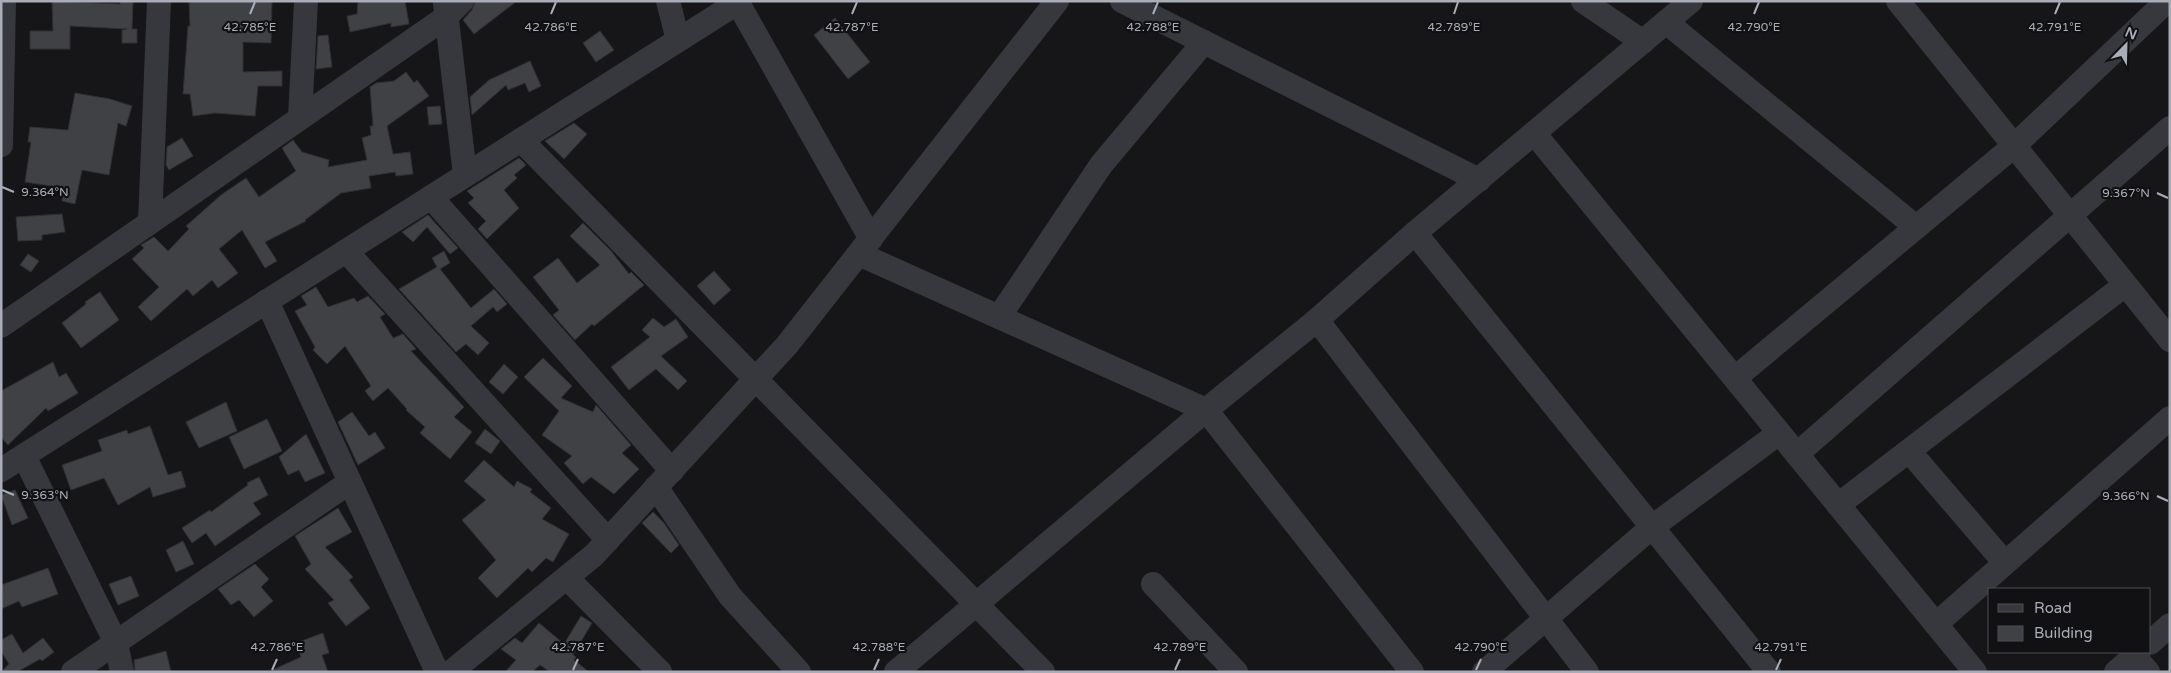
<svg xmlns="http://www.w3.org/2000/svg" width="2171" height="673" viewBox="0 0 2171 673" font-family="'Varela Round',sans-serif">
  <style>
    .building { fill: #404145; stroke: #303034 }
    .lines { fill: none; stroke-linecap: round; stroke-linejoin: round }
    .minor { stroke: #37383d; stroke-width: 24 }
    .ticks { fill: none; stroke: #a8adb8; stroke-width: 2 }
    .ticks-label { font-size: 12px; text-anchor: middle; fill: #a8adb8; stroke: #111113; stroke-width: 4.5; stroke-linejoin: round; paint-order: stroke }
  </style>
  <rect width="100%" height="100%" fill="#161618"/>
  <g class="building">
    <polygon points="52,1 120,4 120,1 133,1 132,29 137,29 137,43 122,43 122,30 127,29 70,26 70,49 30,49 30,31 53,31"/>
    <polygon points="189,1 272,1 271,43 243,42 243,72 282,71 282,86 258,86 255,116 215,113 193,116 190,94 183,94 188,26 190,26"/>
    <polygon points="358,1 405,1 409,24 391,27 391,23 350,32 347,16 357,14"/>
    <polygon points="475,1 517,1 474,34 463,20 472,10"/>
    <polygon points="835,18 870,62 848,79 814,35"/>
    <polygon points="600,31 614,50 596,62 583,43"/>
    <polygon points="328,35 332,67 316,69 318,36"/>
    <polygon points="530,61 541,86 529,92 525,83 508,90 506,85 472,115 470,97 489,80"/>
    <polygon points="406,72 414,83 417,80 429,96 387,126 393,154 410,152 413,174 396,176 395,172 369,176 371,188 341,193 305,220 306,221 265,242 277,261 265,268 242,230 219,249 238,273 218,288 212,280 193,296 187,289 151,321 138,307 159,287 132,259 144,248 141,245 154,237 168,251 189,229 186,226 221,195 246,178 259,197 296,171 282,148 293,140 302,152 329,160 328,167 367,160 362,138 371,135 370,126 373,126 370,87 376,83 394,81"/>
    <polygon points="75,93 110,99 132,106 126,126 118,123 109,175 82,170 75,204 62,201 64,188 25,182 31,142 28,142 30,127 68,130"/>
    <polygon points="440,106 442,124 429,125 427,107"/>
    <polygon points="574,123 587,134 564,159 545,141"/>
    <polygon points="182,138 193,156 169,170 166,165 167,147"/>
    <polygon points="519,158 526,165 514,175 517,178 504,190 519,208 487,239 478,229 486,221 468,203 474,198 467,191"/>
    <polygon points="62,214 65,232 42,235 42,240 18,241 16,217"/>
    <polygon points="428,215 458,248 450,254 427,227 413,242 402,232"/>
    <polygon points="583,223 611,251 629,274 631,272 644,285 594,326 592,324 575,340 553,315 559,310 533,277 558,258 577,283 600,265 570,236"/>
    <polygon points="444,251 450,263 440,269 471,308 494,289 507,304 497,312 493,307 471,326 489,343 478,355 466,344 456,352 399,289 437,267 432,258"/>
    <polygon points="28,254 39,261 31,272 20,265"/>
    <polygon points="714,271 731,290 714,305 697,286"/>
    <polygon points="316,287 328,307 354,298 357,302 368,296 385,314 380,317 393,338 403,334 416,349 411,351 464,407 454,417 472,432 450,459 420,433 425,427 406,410 407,409 388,388 373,401 365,391 371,386 345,346 327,364 313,350 315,347 295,311 307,305 301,296"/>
    <polygon points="100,292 119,320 81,348 62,323 86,304 85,302"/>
    <polygon points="653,318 664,327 676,319 688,337 661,356 687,381 678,390 656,369 629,390 611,367 650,337 642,330"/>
    <polygon points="543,358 572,386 561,398 593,412 596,405 631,445 622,453 639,469 614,494 591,477 583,484 564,463 572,456 542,435 559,411 524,377"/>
    <polygon points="53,362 59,377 66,373 78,393 48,411 46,408 8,445 1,437 1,391"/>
    <polygon points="504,364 518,377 503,394 489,382"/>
    <polygon points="226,402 237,431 199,448 186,422"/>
    <polygon points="352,412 369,436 375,432 385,448 358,465 338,422"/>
    <polygon points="267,419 282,451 244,469 229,437"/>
    <polygon points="150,426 168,475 181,471 186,487 153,497 150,487 118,505 104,478 71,490 62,465 102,451 98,440 127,430 128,434"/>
    <polygon points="485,429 500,441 491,454 475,443"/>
    <polygon points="306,434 325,473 305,482 299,470 288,475 279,457"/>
    <polygon points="484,460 514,487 517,481 532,489 530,492 551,508 542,519 569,534 553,562 546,558 532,572 528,568 497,598 478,578 496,560 462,520 486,500 464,481"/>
    <polygon points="259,477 268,495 253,503 261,514 215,546 206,533 192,543 182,528 210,510 211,512 248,485 247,483"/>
    <polygon points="15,490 28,518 12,525 1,495"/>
    <polygon points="338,508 352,532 325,547 353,577 349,580 370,608 346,626 328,603 334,600 305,569 311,564 295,536"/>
    <polygon points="653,512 664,523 679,545 671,553 642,523"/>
    <polygon points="183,541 194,564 176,572 166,550"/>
    <polygon points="255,564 269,579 261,587 273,601 254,617 239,600 231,605 218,589"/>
    <polygon points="48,568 58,594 22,607 19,601 1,609 1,585"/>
    <polygon points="131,576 139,596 118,605 109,584"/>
    <polygon points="581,616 592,623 573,655 576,657 574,660 589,672 550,672 540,665 532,672 505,672 516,660 501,649 515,638 522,643 539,623 564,644"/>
    <polygon points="323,633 329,653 322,655 328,672 268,672 301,657 296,643"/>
    <polygon points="12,634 23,653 43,638 54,652 42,661 40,659 17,672 1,672 9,664 1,651 1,640"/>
    <polygon points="166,651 171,672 135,672 134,660"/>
  </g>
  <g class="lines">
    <g class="minor">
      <polyline points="668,1 678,40"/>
      <polyline points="1122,1 1479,180"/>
      <polyline points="1583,1 1643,42"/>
      <polyline points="1898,1 2170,340"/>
      <polyline points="445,3 465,175"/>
      <polyline points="738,3 871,239"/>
      <polyline points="1666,22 1916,227"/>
      <polyline points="300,117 306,1"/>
      <polyline points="1534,133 1975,672"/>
      <polyline points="521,140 1043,672"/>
      <polyline points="1,145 4,1"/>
      <polyline points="431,197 672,471"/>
      <polyline points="150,222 159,1"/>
      <polyline points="1415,233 1769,672"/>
      <polyline points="346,251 608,540"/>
      <polyline points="859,254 1206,410 1412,672"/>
      <polyline points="267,301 437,672"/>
      <polyline points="999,317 1101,165 1204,42"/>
      <polyline points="1317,320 1587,672"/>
      <polyline points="1,326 446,17 462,1"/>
      <polyline points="1735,378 2014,146 2167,1"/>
      <polyline points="1909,451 2005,563"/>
      <polyline points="1797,454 2170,128"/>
      <polyline points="24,456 116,643 122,672"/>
      <polyline points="1,470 740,1"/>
      <polyline points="656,487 730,596 799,672"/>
      <polyline points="1838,505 2125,285"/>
      <polyline points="567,578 660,672"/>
      <polyline points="1153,584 1236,672"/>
      <polyline points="1936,624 2170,418"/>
      <polyline points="2150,643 2170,625"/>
      <polyline points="2134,656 2148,672"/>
      <polyline points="73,672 350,482"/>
      <polyline points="451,672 594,555 787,345 1057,1"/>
      <polyline points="896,672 1206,410 1317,320 1415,233 1691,1"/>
      <polyline points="1484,672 1652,527 1779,433"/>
      <polyline points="2116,672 2139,652"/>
    </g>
  </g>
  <path class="ticks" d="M250,14L255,2M551,14L556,2M852,14L857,2M1153,14L1158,2M1454,14L1458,2M1754,14L1759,2M2055,14L2060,2M2,187L14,192M2157,193L2168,198M2,490L14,495M2157,496L2168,501M272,670L277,659M573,670L578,659M874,670L879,659M1175,670L1180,659M1476,670L1481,659M1776,670L1781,659"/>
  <g class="ticks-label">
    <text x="250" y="31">42.785°E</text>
    <text x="551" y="31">42.786°E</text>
    <text x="852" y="31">42.787°E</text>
    <text x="1153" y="31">42.788°E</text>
    <text x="1454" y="31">42.789°E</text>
    <text x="1754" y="31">42.790°E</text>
    <text x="2055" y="31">42.791°E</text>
    <text x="45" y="196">9.364°N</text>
    <text x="2126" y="197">9.367°N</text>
    <text x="45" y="499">9.363°N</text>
    <text x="2126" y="500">9.366°N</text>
    <text x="277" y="651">42.786°E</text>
    <text x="578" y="651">42.787°E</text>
    <text x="879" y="651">42.788°E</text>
    <text x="1180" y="651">42.789°E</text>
    <text x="1481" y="651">42.790°E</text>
    <text x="1781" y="651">42.791°E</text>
  </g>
  <rect width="2171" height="673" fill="none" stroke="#a8adb8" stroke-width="5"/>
  <rect x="1988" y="588" width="162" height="65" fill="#111113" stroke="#4d4f55"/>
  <rect x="1998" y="604" width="25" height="8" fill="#37383d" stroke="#4d4f55"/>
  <text x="2034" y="613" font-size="15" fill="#a8adb8">Road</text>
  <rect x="1998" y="626" width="25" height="15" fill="#404145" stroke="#4d4f55"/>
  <text x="2034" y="638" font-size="15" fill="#a8adb8">Building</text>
  <g transform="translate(2126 45) rotate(23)" stroke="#111113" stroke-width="4" paint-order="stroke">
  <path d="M0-4L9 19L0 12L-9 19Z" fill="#a8adb8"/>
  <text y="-8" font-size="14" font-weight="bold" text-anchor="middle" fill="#a8adb8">N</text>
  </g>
</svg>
